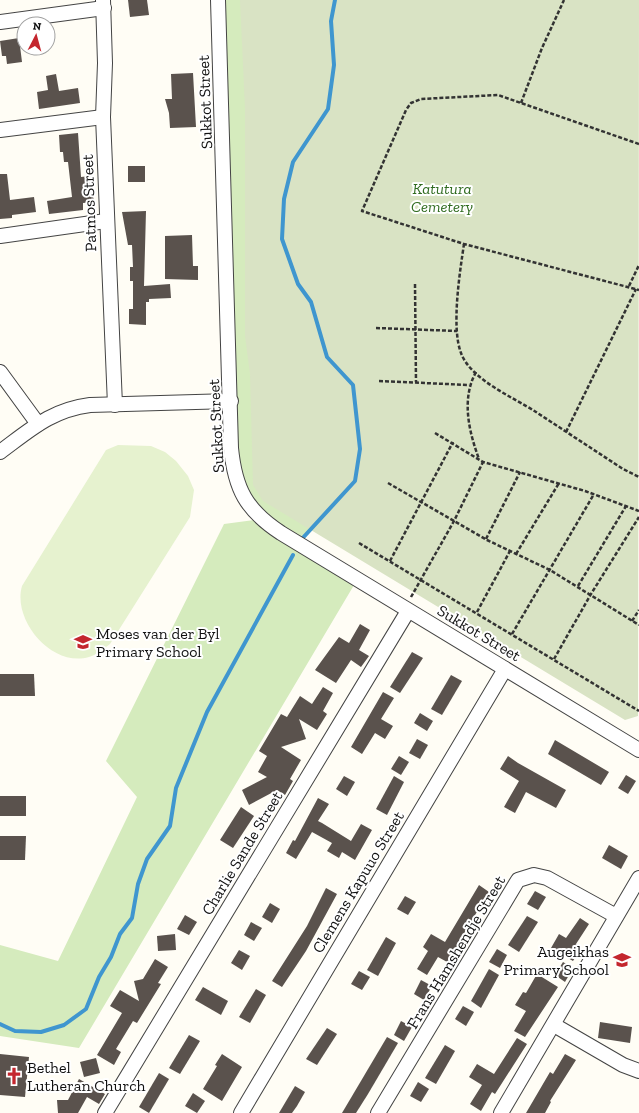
<svg xmlns="http://www.w3.org/2000/svg" width="639" height="1113" viewBox="0 0 639 1113" font-family="'Zilla Slab',serif">
  <style>
    .green { fill: #d5ebbd }
    .cemetery { fill: #d9e3c4 }
    .pitch { fill: #e6f2cf }
    .lines { fill: none; stroke-linecap: round; stroke-linejoin: round }
    .stream { stroke: #3f96cf; stroke-width: 4 }
    .building { fill: #5a524d }
    .street-casing { stroke: #444; stroke-width: 16 }
    .path { stroke: #333; stroke-width: 2.5; stroke-dasharray: 4 2; stroke-linecap: butt }
    .street { stroke: #fff; stroke-width: 14 }
    .labels { text-anchor: middle; dominant-baseline: central; stroke-width: 4; stroke-linejoin: round; paint-order: stroke }
    .street-label { font-size: 16px; fill: #111; stroke: #fff }
    .park-label { font-size: 16px; font-style: italic; fill: #2f6b1f; stroke: #fff }
    .poi-label { font-size: 16px; fill: #111; stroke: #fff; text-anchor: start }
  </style>
  <rect width="100%" height="100%" fill="#fffdf5"/>
  <polygon class="green" points="218,0 335,0 355,481 300,541 357,580 79,1048 0,1036 0,945 58,961 137,797 106,761 224,524 261,519 237,484"/>
  <polygon class="cemetery" points="240,0 639,0 638,716 625,720 263,501 253,485 250,374 245,336 245,109"/>
  <path class="pitch" d="M118,445L151,446L165,452L176,461L188,476L194,490L190,517L110,644C103,649 97,655 89,657C52,668 12,620 22,586L106,450Z"/>
  <g class="lines">
    <g class="stream">
      <polyline points="300,541 355,481 360,449 353,385 327,357 311,302 298,284 282,239 284,199 293,162 328,109 334,65 331,21 335,0"/>
      <polyline points="0,1024 15,1031 41,1032 64,1025 86,1009 99,977 111,957 120,934 132,918 138,884 147,859 170,826 176,788 207,712 293,555"/>
    </g>
  </g>
  <g class="building">
    <polygon points="128,0 147,0 149,15 130,17"/>
    <polygon points="19,38 22,62 7,64 6,56 2,56 0,41"/>
    <polygon points="193,73 196,127 170,128 169,113 165,99 172,99 171,74"/>
    <polygon points="56,74 59,91 78,88 80,103 39,109 37,92 48,90 46,76"/>
    <polygon points="78,133 81,177 90,176 94,202 83,203 83,210 49,214 47,201 72,197 68,162 64,162 63,152 60,152 59,135"/>
    <rect x="128" y="166" width="17" height="16"/>
    <polygon points="0,174 7,174 10,200 34,197 36,212 12,215 12,218 0,219"/>
    <polygon points="146,211 144,286 170,284 171,298 149,299 149,302 146,302 146,325 129,324 129,309 133,309 133,281 130,281 130,267 133,267 132,245 128,245 122,212"/>
    <polygon points="192,235 193,266 198,266 198,280 165,279 165,236"/>
    <polygon points="360,624 370,630 359,650 369,656 361,667 351,660 336,683 315,670 339,637 349,643"/>
    <polygon points="412,652 423,658 400,693 390,687"/>
    <polygon points="0,674 34,674 35,696 0,696"/>
    <polygon points="451,675 462,681 442,715 431,709"/>
    <polygon points="323,687 333,693 323,711 327,714 317,730 299,719 306,739 281,747 301,760 290,779 293,781 285,795 277,790 249,805 242,790 267,777 258,772 267,756 259,751 281,714 287,717 300,696 312,704"/>
    <polygon points="383,692 394,698 381,719 393,726 385,739 375,733 362,754 351,747"/>
    <polygon points="420,713 433,721 427,731 414,723"/>
    <polygon points="417,739 428,745 420,759 409,753"/>
    <polygon points="555,740 609,772 601,785 548,754"/>
    <polygon points="399,756 409,762 401,775 391,769"/>
    <polygon points="508,756 518,763 566,790 556,808 526,792 515,813 504,807 519,781 500,769"/>
    <polygon points="626,775 636,781 628,794 618,788"/>
    <polygon points="344,776 355,782 347,796 336,789"/>
    <polygon points="394,776 404,782 387,815 376,809"/>
    <rect x="0" y="796" width="26" height="20"/>
    <polygon points="318,798 329,804 318,821 322,823 351,841 361,824 372,830 355,860 342,852 339,858 327,851 332,843 312,832 296,859 286,853 293,840 295,841"/>
    <polygon points="241,807 254,816 233,848 220,840"/>
    <polygon points="0,836 26,836 25,860 0,860"/>
    <polygon points="609,845 628,856 621,869 602,858"/>
    <polygon points="479,885 489,892 466,930 449,963 438,957 427,975 417,969 428,951 423,947 431,934 445,942"/>
    <polygon points="326,888 337,894 306,951 282,987 272,981 307,926"/>
    <polygon points="535,891 546,897 538,910 527,904"/>
    <polygon points="405,896 416,902 408,915 397,909"/>
    <polygon points="270,903 280,909 272,923 262,917"/>
    <polygon points="185,915 197,922 189,935 177,929"/>
    <polygon points="527,916 538,922 519,952 508,945"/>
    <polygon points="580,918 589,924 576,944 581,948 573,961 551,948 559,934 566,938"/>
    <polygon points="251,922 262,928 254,941 244,935"/>
    <polygon points="175,934 176,950 158,951 157,936"/>
    <polygon points="386,937 396,943 378,976 367,970"/>
    <polygon points="497,949 507,955 500,968 489,962"/>
    <polygon points="239,950 250,956 242,970 231,963"/>
    <polygon points="155,959 168,967 158,983 161,984 137,1023 133,1021 116,1049 121,1052 114,1065 97,1055 122,1013 110,1006 120,990 139,1001 134,981 143,979"/>
    <polygon points="563,962 573,968 565,982 555,975"/>
    <polygon points="489,969 499,975 481,1008 471,1001"/>
    <polygon points="359,971 370,977 362,990 351,984"/>
    <polygon points="537,974 558,987 525,1037 514,1031 526,1011 515,1005 523,992 526,993"/>
    <polygon points="421,980 432,986 424,1000 414,994"/>
    <polygon points="203,987 228,1001 221,1015 195,1000"/>
    <polygon points="256,989 266,995 250,1023 239,1017"/>
    <polygon points="463,1006 474,1012 466,1026 455,1019"/>
    <polygon points="401,1021 412,1027 404,1041 394,1035"/>
    <polygon points="600,1022 632,1027 630,1043 598,1038"/>
    <polygon points="327,1028 337,1034 317,1065 306,1059"/>
    <polygon points="189,1035 200,1041 180,1074 169,1068"/>
    <polygon points="387,1037 398,1043 368,1094 356,1113 342,1113"/>
    <polygon points="517,1038 527,1044 495,1094 492,1092 481,1111 470,1104 482,1085 469,1077 477,1064 494,1074"/>
    <polygon points="445,1045 455,1051 436,1084 425,1078"/>
    <polygon points="0,1054 29,1057 25,1097 0,1095"/>
    <polygon points="222,1054 242,1067 222,1101 203,1089 217,1066 215,1065"/>
    <polygon points="565,1054 576,1060 550,1101 551,1102 545,1113 526,1113 550,1072 553,1074"/>
    <polygon points="96,1058 100,1073 84,1077 80,1062"/>
    <polygon points="159,1073 169,1079 149,1113 139,1107"/>
    <polygon points="79,1079 105,1094 99,1104 87,1097 78,1113 58,1113 57,1100 68,1100"/>
    <polygon points="418,1082 429,1089 421,1102 410,1096"/>
    <polygon points="295,1086 305,1092 297,1106 292,1113 279,1113"/>
    <polygon points="193,1093 205,1101 197,1113 185,1106"/>
  </g>
  <g class="lines">
    <g class="street-casing">
      <g id="street">
        <polyline points="103,0 105,63 103,117 115,405"/>
        <path d="M218,0L231,448C235,489 246,510 281,533L639,750"/>
        <polyline points="0,22 104,8"/>
        <polyline points="0,130 103,117"/>
        <polyline points="0,236 106,221"/>
        <polyline points="0,372 38,424"/>
        <path d="M0,452C30,430 51,410 90,405L231,401"/>
        <polyline points="554,1025 623,1065 639,1071"/>
        <polyline points="105,1113 408,611"/>
        <polyline points="241,1113 505,669"/>
        <polyline points="378,1113 518,880 534,875 547,878 616,916"/>
        <polyline points="501,1113 639,878"/>
      </g>
    </g>
    <g class="path">
      <polyline points="521,103 542,48 564,0"/>
      <polyline points="639,144 498,95 421,99 411,103 406,110 362,211 464,244 639,290"/>
      <path d="M464,244C460,271 451,327 461,353C471,380 513,397 536,412C565,431 594,450 623,469L639,477"/>
      <polyline points="415,284 416,382"/>
      <polyline points="629,286 639,265"/>
      <polyline points="376,328 457,331"/>
      <path d="M476,372C461,399 469,432 479,459"/>
      <polyline points="379,381 469,385"/>
      <polyline points="566,432 636,289"/>
      <polyline points="435,433 483,462 585,491 639,511"/>
      <polyline points="388,483 487,540 550,570 639,625"/>
      <polyline points="486,539 520,472"/>
      <polyline points="359,543 639,711"/>
      <polyline points="516,554 559,483"/>
      <polyline points="390,561 453,442"/>
      <polyline points="578,586 626,506"/>
      <polyline points="411,597 454,521 483,462"/>
      <polyline points="477,612 510,551"/>
      <polyline points="632,621 639,610"/>
      <polyline points="512,634 594,494"/>
      <polyline points="554,659 591,594 639,517"/>
    </g>
    <use href="#street" class="street"/>
  </g>
  <defs>
    <g id="school-bare" transform="scale(1.38)"><path d="M0-5L7-2L0 1L-7-2ZM-4 1L0 2.5L4 1V4Q0 6-4 4Z" fill="#c4262e" stroke="#fff" stroke-width="2.5" paint-order="stroke"/></g>
    <g id="church-bare" transform="scale(1.38)"><path d="M-1.2-6h2.4v3.5h3.3v2.4h-3.3V6h-2.4V-.1h-3.3v-2.4h3.3Z" fill="#c4262e" stroke="#fff" stroke-width="2.5" paint-order="stroke"/></g>
  </defs>
  <g fill-rule="evenodd">
    <use href="#school-bare" x="83" y="642"/>
    <use href="#school-bare" x="622" y="960"/>
    <use href="#church-bare" x="14" y="1076"/>
  </g>
  <g class="labels">
    <g class="street-label">
      <text transform="translate(205 102) rotate(-92)">Sukkot Street</text>
      <text transform="translate(89 203) rotate(-92)">Patmos Street</text>
      <text transform="translate(216 426) rotate(-93)">Sukkot Street</text>
      <text transform="translate(479 633) rotate(31)">Sukkot Street</text>
      <text transform="translate(242 853) rotate(-59)">Charlie Sande Street</text>
      <text transform="translate(358 882) rotate(-59)">Clemens Kapuuo Street</text>
      <text transform="translate(456 952) rotate(-59)">Frans Hamshendje Street</text>
    </g>
    <g class="park-label">
      <text x="442" y="188">Katutura<tspan x="442" dy="18">Cemetery</tspan></text>
    </g>
    <g class="poi-label">
      <text x="96" y="633">Moses van der Byl<tspan x="96" dy="18">Primary School</tspan></text>
      <text x="609" y="951" text-anchor="end">Augeikhas<tspan x="609" dy="18">Primary School</tspan></text>
      <text x="27" y="1067">Bethel<tspan x="27" dy="18">Lutheran Church</tspan></text>
    </g>
  </g>
  <g transform="translate(36 36) rotate(6)"><circle r="19" fill="#ffffff" stroke="#a0a0a0"/>
  <path d="M0-3L7 15L0 10L-7 15Z" fill="#c4262e"/>
  <text y="-6" font-size="11" font-weight="bold" text-anchor="middle" fill="#111111">N</text>
  </g>
</svg>
